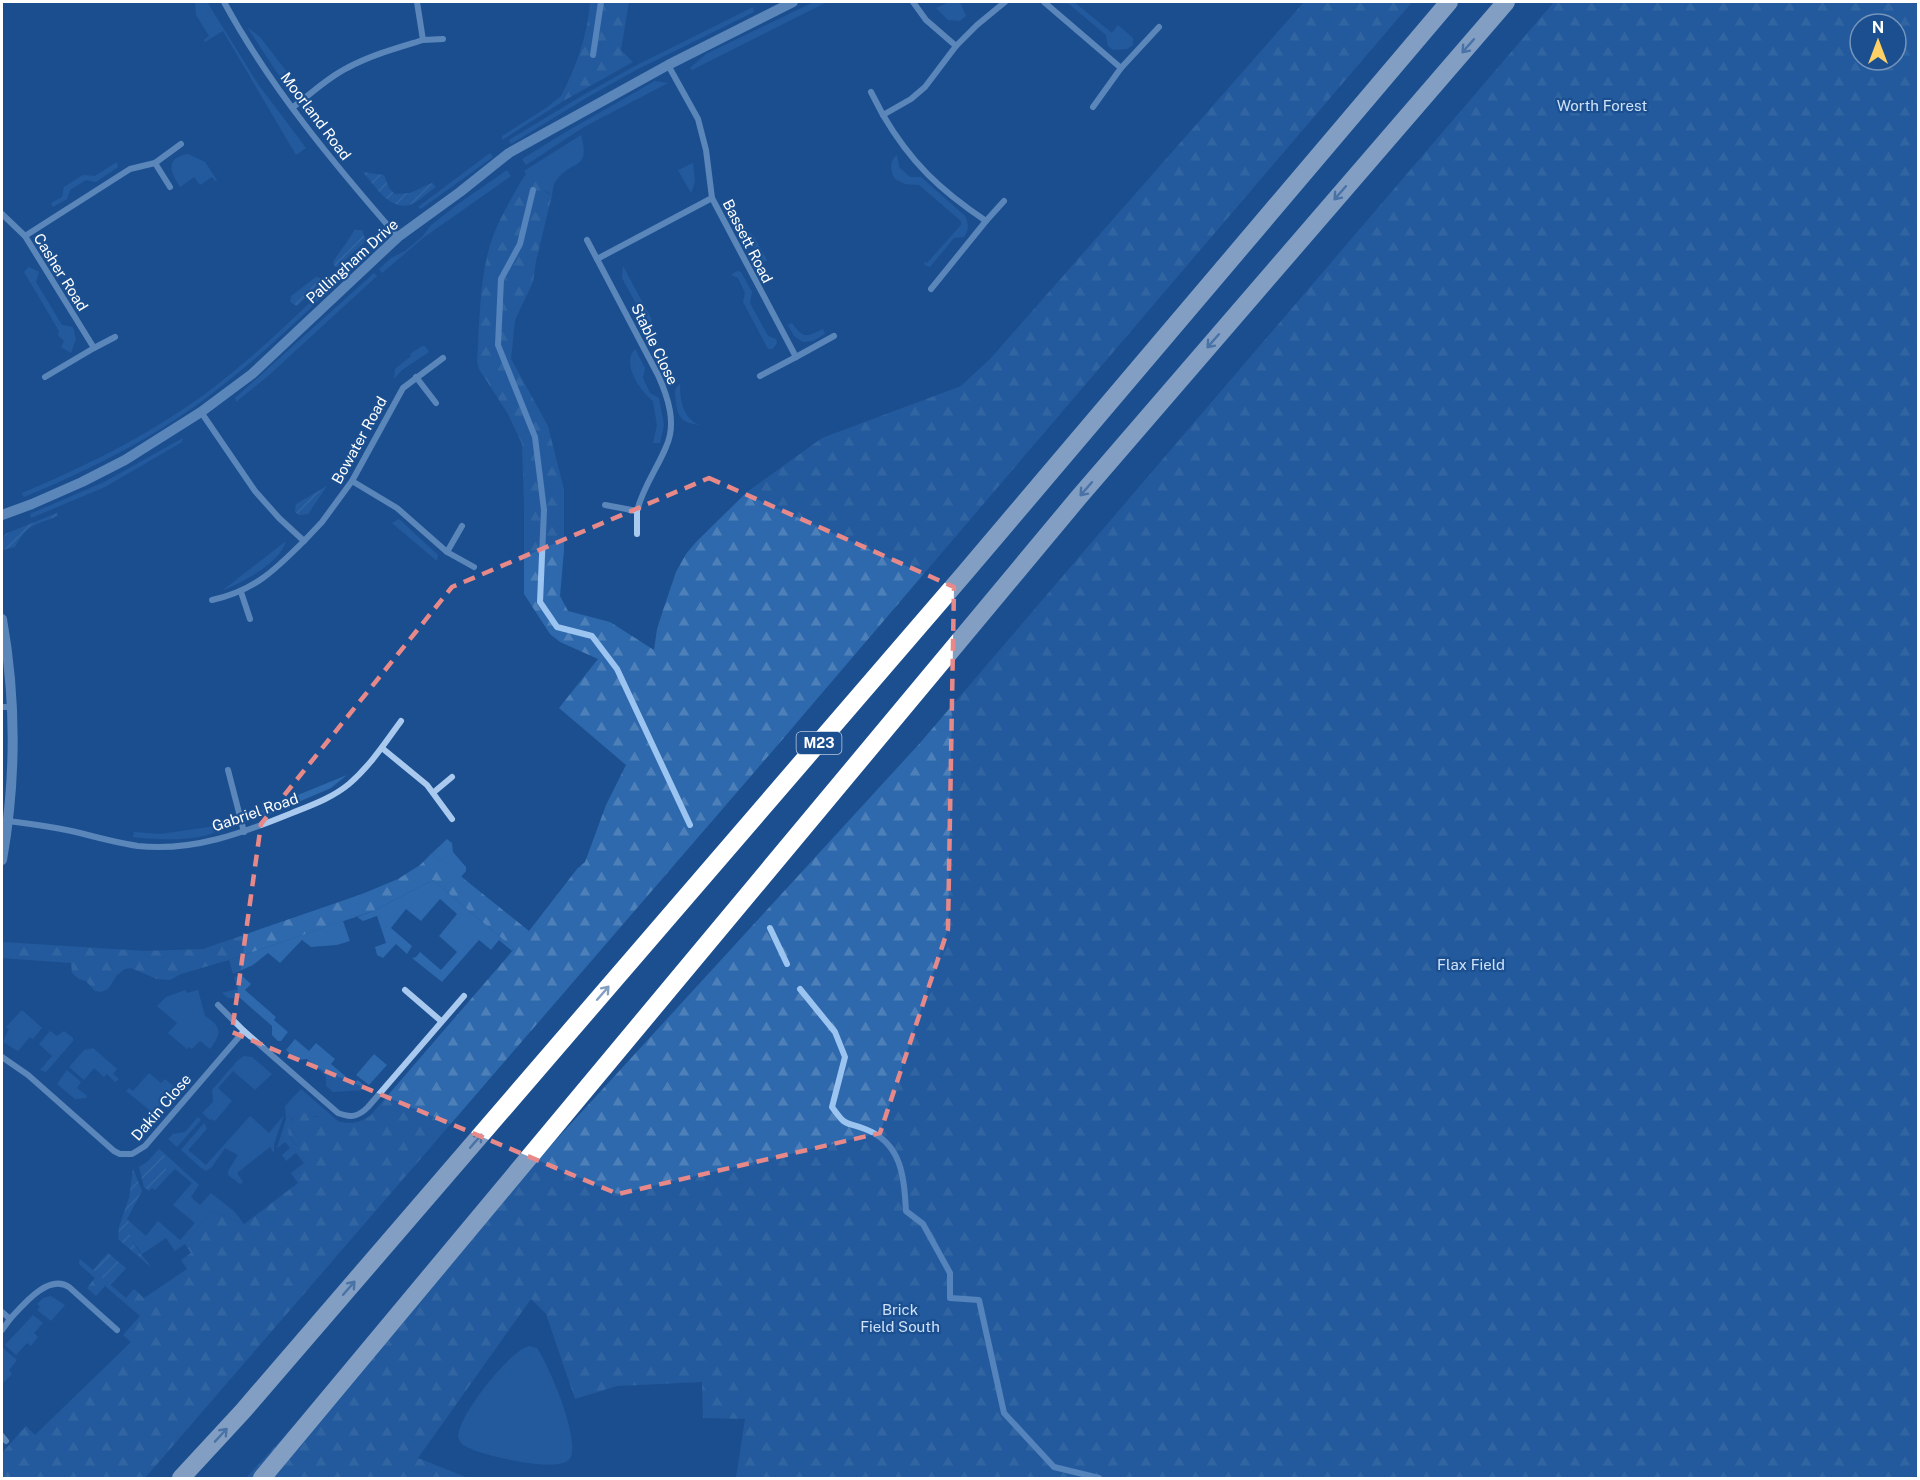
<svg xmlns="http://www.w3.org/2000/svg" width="1920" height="1480" viewBox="0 0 1920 1480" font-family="'Public Sans',sans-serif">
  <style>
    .grass { fill: #2e69ad }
    .forest { fill: url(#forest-firs); fill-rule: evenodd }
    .garden { fill: url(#garden-furrows) }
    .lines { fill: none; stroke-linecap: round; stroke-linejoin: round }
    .stream { stroke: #9cc4f0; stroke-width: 6 }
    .minor { stroke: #a9c9ee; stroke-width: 6 }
    .tertiary { stroke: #a9c9ee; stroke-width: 10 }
    .motorway { stroke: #fff; stroke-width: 18 }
    .oneway { stroke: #829ec1 }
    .marked { fill: none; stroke: #e88989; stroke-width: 4.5; stroke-dasharray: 12 8; stroke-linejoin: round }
    .labels { text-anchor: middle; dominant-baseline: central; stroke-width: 4.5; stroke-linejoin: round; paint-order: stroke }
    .shield { fill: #1b4f8f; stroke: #bbcadd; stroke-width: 1.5 }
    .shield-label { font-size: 14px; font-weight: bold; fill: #fff }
    .park-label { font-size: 15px; fill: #cfe3fa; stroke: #1b4f8f }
    .street-label { font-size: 15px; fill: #fff; stroke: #1b4f8f }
  </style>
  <defs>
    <pattern id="forest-firs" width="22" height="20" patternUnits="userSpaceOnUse" patternTransform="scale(1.5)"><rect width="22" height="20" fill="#2e69ad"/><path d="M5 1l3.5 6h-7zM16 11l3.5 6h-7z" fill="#4d80b9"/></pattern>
    <pattern id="garden-furrows" width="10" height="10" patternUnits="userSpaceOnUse" patternTransform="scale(1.5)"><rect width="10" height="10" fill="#2e69ad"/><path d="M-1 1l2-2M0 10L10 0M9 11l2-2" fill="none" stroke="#4d80b9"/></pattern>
  </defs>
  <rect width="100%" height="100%" fill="#1b4f8f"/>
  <g class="grass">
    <polygon points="195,2 207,2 258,84 306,148 296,155 223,31 205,42 204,40 209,36 196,15"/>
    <polygon points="814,2 827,2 692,70 690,68 706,54"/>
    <polygon points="949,2 960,2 966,16 960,21 948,20 936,8"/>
    <polygon points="1058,2 1074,2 1112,33 1118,25 1133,38 1133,45 1127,49 1113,50 1108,46 1106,35 1069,4 1057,3"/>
    <polygon points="753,7 754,12 636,70 588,97 511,144 509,140 585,94 633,67"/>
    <polygon points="248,28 260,37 293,80 291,82 281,77 276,71"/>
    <polygon points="655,81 668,83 584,127 526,165 522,159 564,133"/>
    <polygon points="561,96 565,100 502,140 502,136 546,108"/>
    <path d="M581,135C591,172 572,158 556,181C553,184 553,191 552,195L523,178L526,174L524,171Z"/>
    <polygon points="490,153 493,157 421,209 418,207"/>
    <path d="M188,154L205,162L217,180L215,181L212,177L200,185L194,177L180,187C171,172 164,158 188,154Z"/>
    <path d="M897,155L899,167L910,177H921L965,216C969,224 969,230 964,237L954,238L930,267L925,265L924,262L927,263L961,225V221L919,185L905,184L895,179C890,171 889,161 897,155Z"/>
    <polygon points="117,162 118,167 96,182 86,180 70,190 67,199 53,207 51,203 62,197 64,187 83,175 95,176"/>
    <polygon points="693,163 695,182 691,193 678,170"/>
    <polygon points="507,170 511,176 423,238 382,273 379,269 391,258 405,251 423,236 430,226 458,204"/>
    <polygon points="733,206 748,232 753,235 767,260 756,266 759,258 749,240 740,237 742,231 733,211"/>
    <path d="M359,256L362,259C315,303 270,349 219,388C160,435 94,468 24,497L22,493C91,464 157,431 217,385C267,346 312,300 359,256Z"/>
    <polygon points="623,266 652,320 648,323 638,321 640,311 622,278"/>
    <polygon points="29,267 39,272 36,282 62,325 73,327 76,339 71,353 61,347 64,341 58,335 59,331 24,272"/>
    <polygon points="737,271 741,272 752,292 750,303 768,336 776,339 777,343 773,349 768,349 743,302 745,293 738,278 731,275"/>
    <polygon points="374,273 377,276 268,376 236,402 235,398"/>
    <path d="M792,323C803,339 807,337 823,329L825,334L813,341L803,342L794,336L788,325Z"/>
    <polygon points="422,346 425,346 429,352 402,370 394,379 395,369 411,356 410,354"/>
    <path d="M635,349L645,368L643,378L650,393L659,398L664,425L660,443H653L657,425L653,401C640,390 621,364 635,349Z"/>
    <path d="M680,384C680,401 683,418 699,425C677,422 677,413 675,392L676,388Z"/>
    <polygon points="183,438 182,442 105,487 31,518 30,514 104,482"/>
    <polygon points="399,519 438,555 437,561 392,523"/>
    <path d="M286,541C281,562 242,583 223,590Z"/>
    <polygon points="347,775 331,788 266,816 258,817 251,814"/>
    <path d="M222,825L223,826C209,843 154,840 133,837L134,832L160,834Z"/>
    <polygon points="447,839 452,843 453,852 466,867 466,871 461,877 432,853"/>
    <polygon points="433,880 514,949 512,951 499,940 491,950 479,940 442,982 412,958 416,957 420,952 441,970 457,952 439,936 457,914 440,899 421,921 406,909 391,928 412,946 407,954 396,944 383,958 377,955 375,947 386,943 377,916 363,921 357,917 373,911"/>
    <polygon points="343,921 350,941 337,945 311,947 302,940 280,963 268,953 253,965 233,974 229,960"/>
    <polygon points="241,975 251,984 245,990 276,1017 274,1020 288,1032 281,1041 278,1041 272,1035 272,1026 240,998 228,998 222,993 237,989 234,977"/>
    <path d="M185,990L187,993L198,990L205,1016C222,1027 222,1033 210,1049L200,1041L192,1049L189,1047L187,1049L168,1033L177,1023L157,1006L166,997Z"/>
    <polygon points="22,1010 42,1028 33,1039 30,1037 18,1051 3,1042 9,1029 6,1027"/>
    <polygon points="50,1031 57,1036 64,1031 73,1038 73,1041 46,1072 40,1070 52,1056 39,1044"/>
    <polygon points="295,1039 309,1051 316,1043 335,1059 331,1064 351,1081 354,1083 358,1080 367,1088 365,1090 333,1092 326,1086 326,1076 307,1059 297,1060 286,1050"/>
    <polygon points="93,1048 117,1069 113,1074 119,1079 115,1082 107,1074 104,1077 94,1068 84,1080 69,1067 84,1050"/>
    <polygon points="374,1054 387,1065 369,1085 356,1075"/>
    <polygon points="244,1056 252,1057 272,1074 255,1090 233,1071 218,1088 232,1101 215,1121 212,1119 210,1120 202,1113 213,1102 212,1090 237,1061"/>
    <polygon points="67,1070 81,1082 77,1088 87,1096 86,1098 75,1099 57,1084"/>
    <polygon points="149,1073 161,1083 165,1079 175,1088 153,1113 126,1091 129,1088 133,1091"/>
    <path d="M301,1089L339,1122L327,1121L317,1116L312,1117L303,1113L292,1119L289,1137C296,1149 306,1145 304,1163L296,1153L286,1161L282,1155L290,1148L285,1142L277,1148L286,1119L285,1106Z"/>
    <polygon points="284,1115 274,1144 274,1153 270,1147 237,1173 243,1182 240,1184 228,1175 228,1171 238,1155 225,1148 212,1167 206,1171 200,1167 181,1150 204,1123 207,1129 188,1150 206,1165 250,1116 269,1133"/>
    <polygon points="198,1117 201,1120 177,1147 168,1139 173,1134 185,1132"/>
    <path d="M164,1153L199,1185L191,1197L200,1205L211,1193L235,1212L244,1224L211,1210L185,1244L175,1251L166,1238L142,1254C133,1240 126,1239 129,1221L146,1236L158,1221L180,1240L195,1223L173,1205L192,1183L175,1169L169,1175L163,1165Z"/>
    <polygon points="51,1296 65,1305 51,1321 37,1310 40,1307 37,1304 43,1298"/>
    <polygon points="33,1315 43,1323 34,1333 38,1337 31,1346 27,1343 16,1355 5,1345"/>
    <path d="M529,1346L537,1348C548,1364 583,1444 569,1460C556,1473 475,1455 462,1444C460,1442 459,1440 458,1436C459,1415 508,1352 529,1346Z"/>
    <polygon points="3,1348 17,1360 9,1370 12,1374 4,1382 2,1379 2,1351"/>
  </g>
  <g class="forest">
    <path d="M590,2H629L621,50L633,62L565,100L561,96C576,68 588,34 590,2Z"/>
    <path d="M1304,2H1412L770,754L145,1478H2V1453L26,1426L35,1435L131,1342L123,1335L140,1316L105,1286L96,1296L87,1288L95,1278L79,1264L80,1259L126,1298L134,1289L144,1298L187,1269L181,1260L191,1253L185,1244L211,1210L244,1224L298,1183L291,1173L304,1163C307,1140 274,1144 296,1115L303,1112L312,1117L321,1116C326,1120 328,1120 335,1121C350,1124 356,1124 370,1116L514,949L433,880L373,911L229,960L181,974L170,980L157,979L131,968L125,969L117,975L108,989L101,992L95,991L86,981L79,979L72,973L71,963L2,958V942L145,951L203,949L362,894L398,879L420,865L432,853L529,931L577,869L585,862L606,805L626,765L559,708L598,659L560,642L550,634L524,594V507L522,444L508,414L479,369L477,362C480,321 479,275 493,236C501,216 512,197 523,178L545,181V192L552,195L536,261L533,282L515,320L511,359L548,426L564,490V550L560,596L568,611L610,622L654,650L657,629L664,607L676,572L686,554L696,542L747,492L822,438L961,386L991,358Z"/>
    <path d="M1554,2H1918V1478H736L745,1419L703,1418L702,1382L617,1386L575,1399L546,1314L531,1299L418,1458L468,1478H246L920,743ZM1860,24H1896V60H1860Z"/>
  </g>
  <g class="garden">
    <path d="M363,172L384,175L389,188L395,194L410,193L432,183L436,187C428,192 421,200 412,204C391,213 374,185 363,172Z"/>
    <polygon points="355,230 362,230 366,241 337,267 335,267 333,262"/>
    <polygon points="316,277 320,278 322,282 297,306 290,302 291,296"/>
    <polygon points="327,486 308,514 299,515 295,512 296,504"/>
    <path d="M57,513L58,516C35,525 27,524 15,547L3,550L2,542L5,534Z"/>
    <polygon points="159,1149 164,1153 164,1165 169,1175 155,1190 152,1188 149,1191 144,1187 139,1167 147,1162"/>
    <path d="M133,1169L142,1191L127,1219L129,1221C126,1240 140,1251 151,1267L118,1239L119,1227L129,1198Z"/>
    <polygon points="108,1253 126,1268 110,1285 93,1270"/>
  </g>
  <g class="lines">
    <g class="stream">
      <polyline points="593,55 601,2"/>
      <polyline points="533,190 520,244 501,279 498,345 535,437 544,510 540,602 557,627 592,636 617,669 690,825"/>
      <polyline points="770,928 787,964"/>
      <path d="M800,989L835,1032L845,1057L832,1107C847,1128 844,1121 865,1129C902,1143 904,1177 906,1211L923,1224L950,1273V1298L979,1300L1004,1413L1054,1467L1099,1478"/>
    </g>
    <g class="minor">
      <path d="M224,2C270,87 334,164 398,237"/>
      <polyline points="913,2 926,20 956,46"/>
      <polyline points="1044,2 1121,68"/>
      <polyline points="423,40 443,39"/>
      <polyline points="668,65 698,119 706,150 712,198 796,357 760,376"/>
      <polyline points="871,92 883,115"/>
      <path d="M293,107C311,94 327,78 347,68C371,55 397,48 423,40L417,2"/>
      <polyline points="1093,107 1121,68 1159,27"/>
      <polyline points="155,163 170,187"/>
      <polyline points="2,214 25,236 94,348 45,377"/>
      <polyline points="986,221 1004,201"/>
      <polyline points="25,236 130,169 155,163 181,144"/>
      <path d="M587,240L658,375C668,397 677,424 666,447C657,469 643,487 637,511"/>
      <polyline points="597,259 712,198"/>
      <path d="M931,289L986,221C940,190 911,163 883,115L911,99L925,87L956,46L977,25L1005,2"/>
      <polyline points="94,348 115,337"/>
      <polyline points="796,357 834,336"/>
      <polyline points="416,377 436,403"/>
      <polyline points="201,412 255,491 279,518 304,541 322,522 352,481 403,388 443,358"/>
      <polyline points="352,481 397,508 447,552 474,567"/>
      <polyline points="605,505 637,511 637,534"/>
      <polyline points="447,552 462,526"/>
      <polyline points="241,592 250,619"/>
      <path d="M212,600C254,591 275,570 304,541"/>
      <polyline points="2,707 11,707"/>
      <polyline points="382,748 427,785 452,819"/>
      <polyline points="228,770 244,832"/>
      <polyline points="434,792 452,777"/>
      <path d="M8,821C32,824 56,827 80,833C99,838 118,843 138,846C192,852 243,833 292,813C312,805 332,798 349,784C370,766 385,743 401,721"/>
      <polyline points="405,990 441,1021"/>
      <polyline points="218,1005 244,1031"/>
      <path d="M2,1057L28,1075L114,1151L120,1154H132L145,1146L244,1031L338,1113C351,1118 358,1117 368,1107L464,996"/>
      <path d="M2,1312L10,1319C22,1306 48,1273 69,1287L117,1330"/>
      <polyline points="2,1330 10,1319"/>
      <polyline points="2,1436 6,1441"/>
    </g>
    <g class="tertiary">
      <polyline points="2,515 32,504 82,482 125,460 201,412 252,374 398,237 460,192 509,153 668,65 793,2"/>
      <path d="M2,619C16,698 16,781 2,860"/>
    </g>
    <g class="motorway">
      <polyline points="181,1478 243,1411 964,574 1449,2"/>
      <polyline points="262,1478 1079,497 1506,2"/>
    </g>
  </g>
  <defs><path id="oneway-shaft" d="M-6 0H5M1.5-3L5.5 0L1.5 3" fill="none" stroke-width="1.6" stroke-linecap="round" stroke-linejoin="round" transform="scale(1.5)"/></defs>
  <g class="oneway">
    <use href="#oneway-shaft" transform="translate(1468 46) rotate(131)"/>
    <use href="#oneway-shaft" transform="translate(1340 193) rotate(131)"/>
    <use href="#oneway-shaft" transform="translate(1213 341) rotate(131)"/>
    <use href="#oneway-shaft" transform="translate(1086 489) rotate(131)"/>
    <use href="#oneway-shaft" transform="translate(603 993) rotate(-49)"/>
    <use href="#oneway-shaft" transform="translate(476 1141) rotate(-49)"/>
    <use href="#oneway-shaft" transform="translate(349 1288) rotate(-49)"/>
    <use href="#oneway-shaft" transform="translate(221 1435) rotate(-47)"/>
  </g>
  <path d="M0 0H1920V1480H0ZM709,478L954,587L948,929L880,1133L618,1194L232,1032L261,824L452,587Z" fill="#1b4f8f" fill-opacity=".55" fill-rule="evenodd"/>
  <path class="marked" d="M709,478L954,587L948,929L880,1133L618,1194L232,1032L261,824L452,587Z"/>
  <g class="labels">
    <rect class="shield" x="796.5" y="732" width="45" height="22" rx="4.5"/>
    <g class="shield-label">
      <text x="819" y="743">M23</text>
    </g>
    <g class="park-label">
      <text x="1602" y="105">Worth Forest</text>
      <text x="1471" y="964">Flax Field</text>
      <text x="900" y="1309">Brick<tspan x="900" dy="17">Field South</tspan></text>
    </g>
    <g class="street-label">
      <text transform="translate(316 116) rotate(53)">Moorland Road</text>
      <text transform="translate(748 241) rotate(63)">Bassett Road</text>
      <text transform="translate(352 261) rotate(-42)">Pallingham Drive</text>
      <text transform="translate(61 272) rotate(58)">Casher Road</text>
      <text transform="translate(655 344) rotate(64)">Stable Close</text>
      <text transform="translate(359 440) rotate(-61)">Bowater Road</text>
      <text transform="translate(255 812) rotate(-19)">Gabriel Road</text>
      <text transform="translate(161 1107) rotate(-49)">Dakin Close</text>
    </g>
  </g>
  <rect width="1920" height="1480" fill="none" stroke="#ffffff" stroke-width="6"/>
  <g transform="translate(1878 42)"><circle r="28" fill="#1b4f8f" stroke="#7695bc" stroke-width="1.5"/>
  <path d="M0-4.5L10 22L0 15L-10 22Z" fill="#ffd166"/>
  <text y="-9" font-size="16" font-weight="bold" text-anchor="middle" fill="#ffffff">N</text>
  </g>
</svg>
